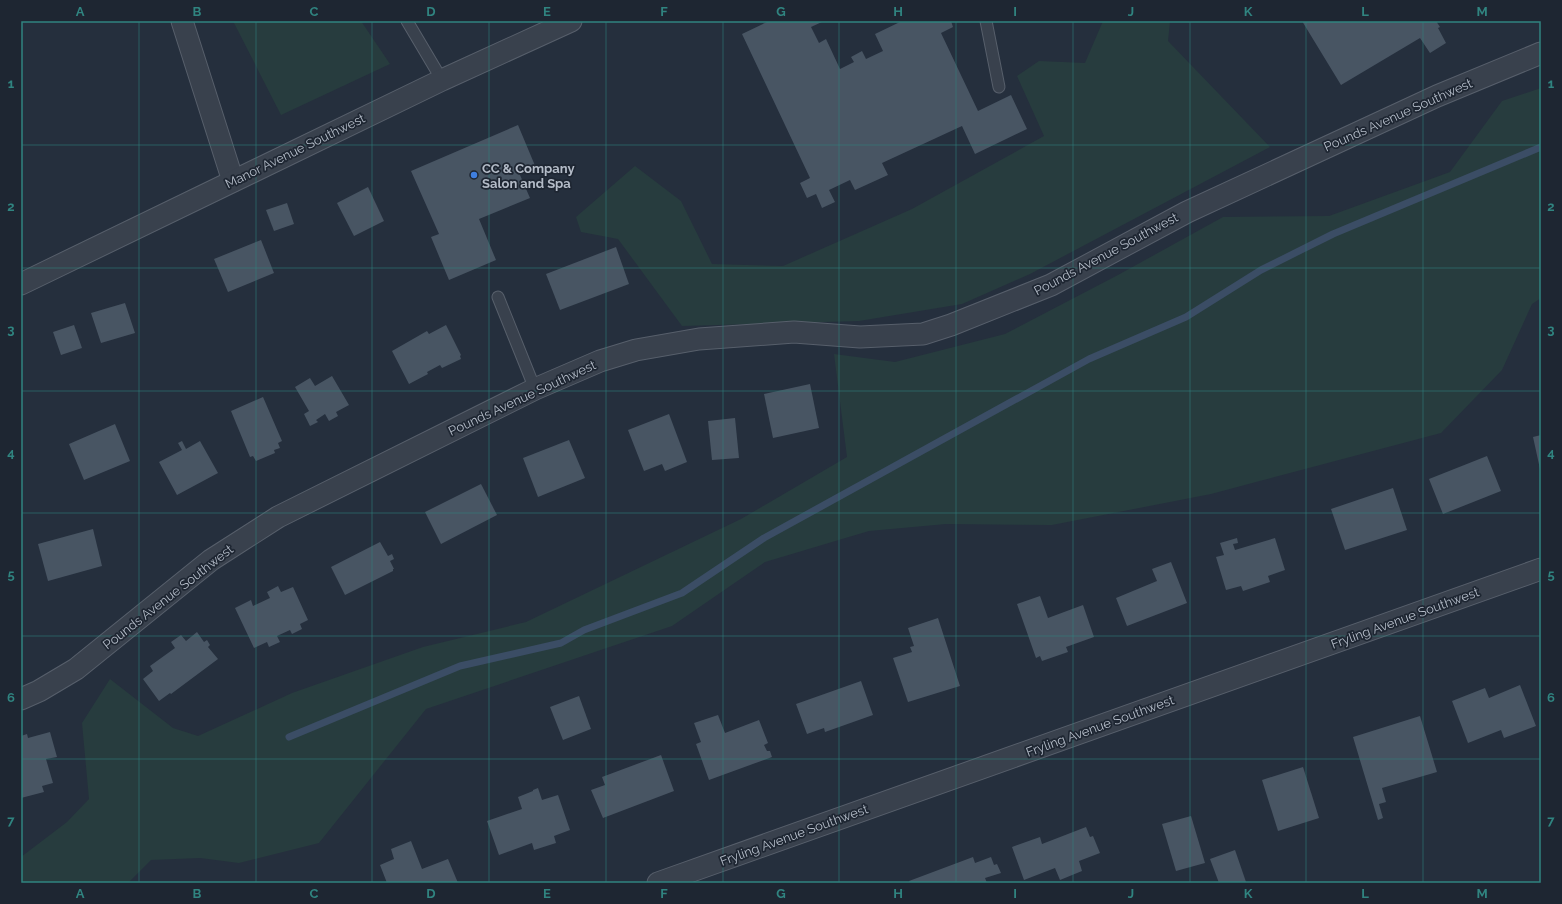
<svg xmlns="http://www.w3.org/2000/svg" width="1562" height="904" viewBox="0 0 1562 904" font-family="Raleway,sans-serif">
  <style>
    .green { fill: #273c3e }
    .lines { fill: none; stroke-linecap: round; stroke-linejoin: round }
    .stream { stroke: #3b4d65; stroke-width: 7 }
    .building { fill: #485563 }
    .service-casing { stroke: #575f6b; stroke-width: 13 }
    .minor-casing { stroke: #575f6b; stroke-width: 23 }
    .service { stroke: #39414d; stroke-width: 11 }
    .minor { stroke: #39414d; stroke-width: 21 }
    .grid { fill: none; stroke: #308480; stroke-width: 1; stroke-opacity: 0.55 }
    .shop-dot { fill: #3f7fe0; stroke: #1e2632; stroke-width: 1.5 }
    .labels { text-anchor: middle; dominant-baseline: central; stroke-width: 3.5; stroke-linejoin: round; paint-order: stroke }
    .street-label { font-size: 13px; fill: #b4bcc8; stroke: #1e2632 }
    .poi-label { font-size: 13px; font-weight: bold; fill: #b4bcc8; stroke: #1e2632; text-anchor: start }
    .neatline { fill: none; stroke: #308480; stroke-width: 1.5 }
    .grid-label { font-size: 13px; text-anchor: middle; font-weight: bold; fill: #308480 }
  </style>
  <rect width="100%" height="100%" fill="#252f3d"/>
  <g class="green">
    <polygon points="233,21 361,21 390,64 281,115"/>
    <polygon points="1103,21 1170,21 1168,41 1270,147 1030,274 962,304 859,321 682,326 618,239 581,232 576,217 635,166 681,201 712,264 783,266 912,209 1044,136 1017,76 1039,61 1085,63"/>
    <polygon points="1541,88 1541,298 1532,304 1502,370 1441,433 1211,494 1052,525 946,524 869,531 765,562 672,626 426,709 319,843 239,863 200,858 151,860 128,883 22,883 21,857 67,822 89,799 82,723 110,679 173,728 198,736 292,693 423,647 526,622 741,519 847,457 834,354 895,362 1005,334 1118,275 1223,217 1329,216 1450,172 1502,101"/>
  </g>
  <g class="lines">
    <polyline class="stream" points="289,737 460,666 561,643 584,630 682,593 764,538 1089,359 1186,317 1261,270 1333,234 1541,147"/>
  </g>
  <g class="building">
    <polygon points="769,21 824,21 811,27 819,43 826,39 840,69 854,62 851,57 862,51 866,59 883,51 875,34 902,21 951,21 953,27 941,33 978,111 1011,95 1027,129 975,154 962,126 882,163 888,175 855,190 850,180 829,190 835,202 822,208 816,194 807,198 800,183 810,178 742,34"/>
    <polygon points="1302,21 1436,21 1440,27 1438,28 1446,43 1430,53 1420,38 1341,85"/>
    <polygon points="518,125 536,168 520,175 530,198 479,219 496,260 449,280 431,237 439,234 411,171"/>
    <polygon points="368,187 384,221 354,236 337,203"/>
    <polygon points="287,203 294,224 274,231 266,210"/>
    <polygon points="261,240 274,273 228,292 214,259"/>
    <polygon points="616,247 629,284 560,310 546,274"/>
    <polygon points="125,303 135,333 101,343 91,313"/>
    <polygon points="74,325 82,348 61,355 53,332"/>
    <polygon points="446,325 461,355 460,356 461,359 442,368 440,365 427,372 428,374 409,384 392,351 427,331 429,334"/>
    <polygon points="332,376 349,405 336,412 338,416 329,421 325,414 316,420 318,422 310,426 304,414 309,411 295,387 310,378 315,386"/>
    <polygon points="810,384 819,428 773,438 764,394"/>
    <polygon points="263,397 282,441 278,443 280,448 274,450 275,453 256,461 253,456 250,457 231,411"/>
    <polygon points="669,414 687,462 665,471 662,464 644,471 628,430"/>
    <polygon points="735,418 739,458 712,460 708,421"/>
    <polygon points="115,424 130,461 84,480 69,444"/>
    <polygon points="1541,435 1541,469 1540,469 1533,437"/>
    <polygon points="569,440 585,478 538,497 523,458"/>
    <polygon points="182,441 186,449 200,441 218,473 177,495 159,462 182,450 178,443"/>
    <polygon points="1487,456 1501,491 1443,514 1429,479"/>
    <polygon points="481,484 497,515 441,544 425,512"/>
    <polygon points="1393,488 1407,530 1345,550 1331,509"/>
    <polygon points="93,529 102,566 48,581 38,544"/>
    <polygon points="1237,538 1238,543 1233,544 1235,550 1275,538 1285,570 1268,576 1270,582 1243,591 1241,586 1226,590 1216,557 1224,555 1220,543"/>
    <polygon points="380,542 388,556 392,554 394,559 390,561 394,569 393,569 393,571 345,595 331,567"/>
    <polygon points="1171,562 1187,603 1127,626 1116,598 1157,581 1152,569"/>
    <polygon points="278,586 281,592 293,587 308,620 300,624 302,629 292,634 290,630 277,636 280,642 269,647 267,642 254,648 235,608 251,600 253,606 270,598 267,592"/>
    <polygon points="1040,596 1048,618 1083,605 1094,637 1066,647 1068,652 1042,661 1040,656 1036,658 1017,604"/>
    <polygon points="938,618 960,686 908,702 893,658 912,652 910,647 914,646 908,628"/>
    <polygon points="197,632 204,642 207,640 210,645 208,647 218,659 171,694 170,693 159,701 143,679 153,671 150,666 175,648 171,642 181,635 186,641"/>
    <polygon points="861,681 873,715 825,732 824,728 807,734 796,704"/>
    <polygon points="1520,685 1536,726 1504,738 1501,730 1468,743 1452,701 1485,688 1489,698"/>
    <polygon points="579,696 591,729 563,740 550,707"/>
    <polygon points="718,715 725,733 759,720 768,743 764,745 767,751 770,751 772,757 709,780 696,744 701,742 694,723"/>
    <polygon points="1420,716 1437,772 1382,788 1386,802 1379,804 1383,818 1378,820 1353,737"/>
    <polygon points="50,732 57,757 46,759 53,783 42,786 44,792 21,798 21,736 27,734 28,738"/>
    <polygon points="661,755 674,791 603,818 591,790 605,785 602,777"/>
    <polygon points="1303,767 1319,818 1278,831 1262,780"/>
    <polygon points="538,788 542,800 558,795 570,830 554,836 556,843 534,850 532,843 499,855 487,821 522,809 518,797 533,791 533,790"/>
    <polygon points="1191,816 1205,863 1176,871 1162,824"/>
    <polygon points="1086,827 1090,837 1093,836 1100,853 1079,861 1082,871 1060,880 1055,868 1024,880 1012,847 1040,837 1042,844"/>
    <polygon points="411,841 422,869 448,859 458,883 387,883 380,865 394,859 391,849"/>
    <polygon points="1235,850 1246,882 1219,883 1210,859"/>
    <polygon points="973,857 975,863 991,857 994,865 997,864 1001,873 985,878 987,883 910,883 909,881"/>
  </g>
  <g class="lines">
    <g class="service-casing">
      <g id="service">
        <polyline points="407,21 442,80"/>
        <polyline points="986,21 999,87"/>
        <polyline points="498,297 535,389"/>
      </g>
    </g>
    <g class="minor-casing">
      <g id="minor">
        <polyline points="182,21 233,181"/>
        <polyline points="21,284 442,80 571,21"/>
        <polyline points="21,699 39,691 76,669 211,560 278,517 535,389 600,361 636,350 699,339 794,332 860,337 923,334 951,325 1051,285 1187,212 1437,96 1541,53"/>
        <polyline points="658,883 1541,569"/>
      </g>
    </g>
    <use href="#service" class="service"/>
    <use href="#minor" class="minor"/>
  </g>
  <path class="grid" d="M139,21V883M256,21V883M372,21V883M489,21V883M606,21V883M723,21V883M839,21V883M956,21V883M1073,21V883M1190,21V883M1306,21V883M1423,21V883M21,145H1541M21,268H1541M21,391H1541M21,513H1541M21,636H1541M21,759H1541"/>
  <circle class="shop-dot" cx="474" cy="175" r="4"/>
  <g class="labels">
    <g class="street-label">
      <text transform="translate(1398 115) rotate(-24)">Pounds Avenue Southwest</text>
      <text transform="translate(295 151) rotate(-26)">Manor Avenue Southwest</text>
      <text transform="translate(1106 254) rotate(-28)">Pounds Avenue Southwest</text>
      <text transform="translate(522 398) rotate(-25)">Pounds Avenue Southwest</text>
      <text transform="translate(168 597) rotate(-38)">Pounds Avenue Southwest</text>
      <text transform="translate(1405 618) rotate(-20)">Fryling Avenue Southwest</text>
      <text transform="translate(1100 726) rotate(-20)">Fryling Avenue Southwest</text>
      <text transform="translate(794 835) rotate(-20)">Fryling Avenue Southwest</text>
    </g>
    <g class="poi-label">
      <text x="482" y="168">CC &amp; Company<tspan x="482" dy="15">Salon and Spa</tspan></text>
    </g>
  </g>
  <rect width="1562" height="904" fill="none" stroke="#1e2632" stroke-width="44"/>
  <rect x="22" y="22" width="1518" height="860" class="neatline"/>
  <g class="grid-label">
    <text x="80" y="16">A</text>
    <text x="197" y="16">B</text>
    <text x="314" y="16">C</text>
    <text x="431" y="16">D</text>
    <text x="547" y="16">E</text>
    <text x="664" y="16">F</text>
    <text x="781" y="16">G</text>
    <text x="898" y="16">H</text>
    <text x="1015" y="16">I</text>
    <text x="1131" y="16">J</text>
    <text x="1248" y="16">K</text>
    <text x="1365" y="16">L</text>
    <text x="1482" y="16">M</text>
    <text x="11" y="88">1</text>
    <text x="1551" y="88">1</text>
    <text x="11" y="211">2</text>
    <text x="1551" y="211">2</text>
    <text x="11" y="334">3</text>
    <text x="1551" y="334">3</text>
    <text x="11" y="457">4</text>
    <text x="1551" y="457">4</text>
    <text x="11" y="579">5</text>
    <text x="1551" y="579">5</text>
    <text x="11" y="702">6</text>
    <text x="1551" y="702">6</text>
    <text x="11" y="825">7</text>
    <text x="1551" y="825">7</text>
    <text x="80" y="898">A</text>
    <text x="197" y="898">B</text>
    <text x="314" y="898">C</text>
    <text x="431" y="898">D</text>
    <text x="547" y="898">E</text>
    <text x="664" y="898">F</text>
    <text x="781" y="898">G</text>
    <text x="898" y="898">H</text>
    <text x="1015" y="898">I</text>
    <text x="1131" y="898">J</text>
    <text x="1248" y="898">K</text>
    <text x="1365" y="898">L</text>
    <text x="1482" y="898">M</text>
  </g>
</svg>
